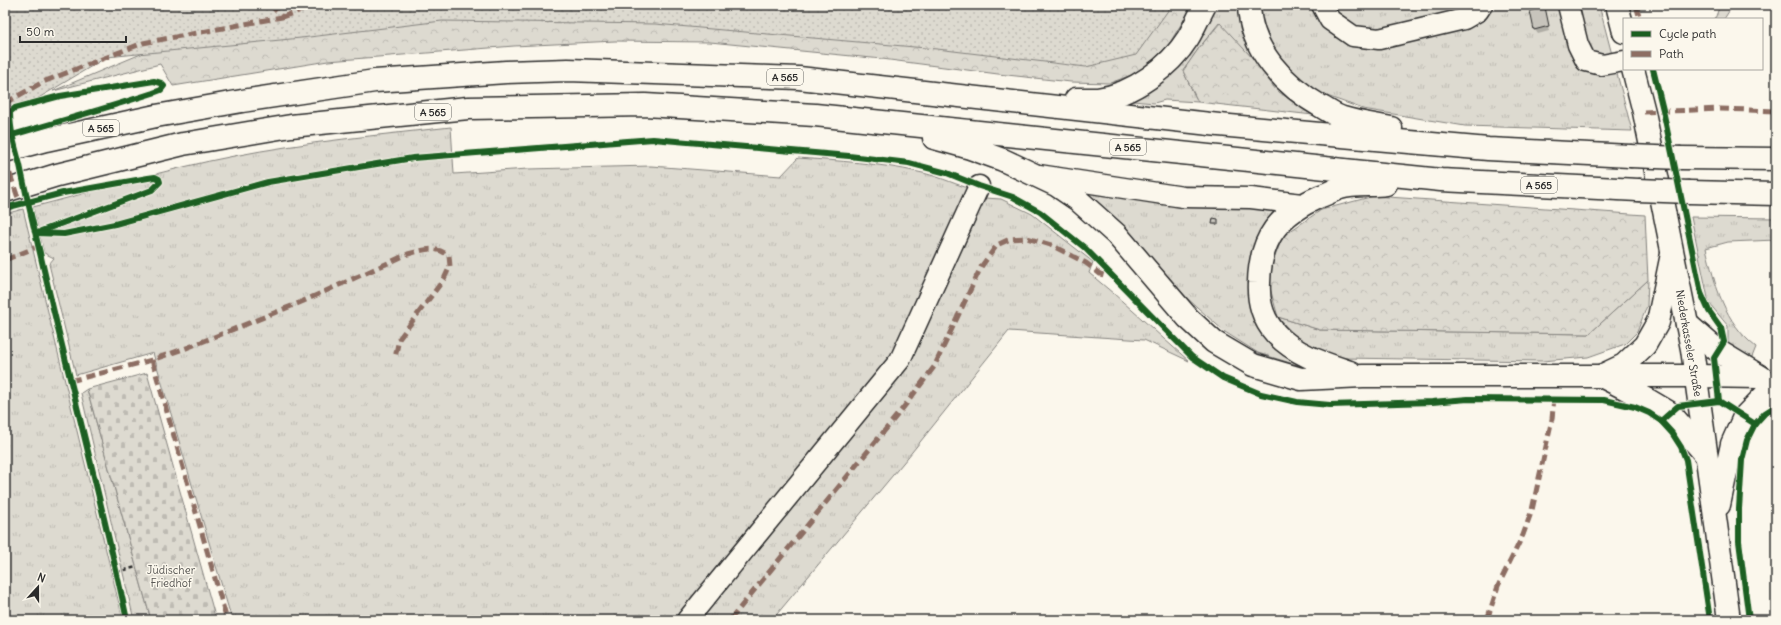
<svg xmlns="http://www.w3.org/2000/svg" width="1781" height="625" viewBox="0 0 1781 625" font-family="Delius,sans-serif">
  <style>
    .grass { fill: url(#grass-tufts); stroke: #84827e }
    .forest { fill: url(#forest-crowns); stroke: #84827e }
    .cemetery { fill: url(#cemetery-stones); stroke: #84827e }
    .park { fill: url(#park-dots); stroke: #84827e }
    .shadow { fill: #0003 }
    .building { fill: #c7c4bc; stroke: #2b2b2b }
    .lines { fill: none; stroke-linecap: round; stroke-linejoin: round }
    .minor-casing { stroke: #2b2b2b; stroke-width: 23 }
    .major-casing { stroke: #2b2b2b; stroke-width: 25 }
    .highway-casing { stroke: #2b2b2b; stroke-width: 25 }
    .path { stroke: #2b2b2b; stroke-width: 2.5; stroke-dasharray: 4 3; stroke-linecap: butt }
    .minor { stroke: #fbf7ec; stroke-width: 20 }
    .major { stroke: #fbf7ec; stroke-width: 22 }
    .highway { stroke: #fbf7ec; stroke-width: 22 }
    .highway-bridge-casing { stroke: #2b2b2b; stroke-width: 25; stroke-linecap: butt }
    .highway-bridge { stroke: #fbf7ec; stroke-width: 22 }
    .quiet { stroke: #8d6e63; stroke-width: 5; stroke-dasharray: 10 5; stroke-linecap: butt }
    .cycleway-casing { stroke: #fbf7ec; stroke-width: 8 }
    .cycleway { stroke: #1b5e20; stroke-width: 6 }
    .labels { text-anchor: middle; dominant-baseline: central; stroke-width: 3; stroke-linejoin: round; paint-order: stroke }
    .shield { fill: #fbf7ec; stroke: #696865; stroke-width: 1 }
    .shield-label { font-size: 10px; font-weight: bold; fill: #2b2b2b }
    .street-label { font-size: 11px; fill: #2b2b2b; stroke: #fbf7ec }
    .park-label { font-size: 11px; fill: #585754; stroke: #fbf7ec }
  </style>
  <defs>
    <pattern id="grass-tufts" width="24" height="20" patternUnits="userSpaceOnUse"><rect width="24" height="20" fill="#dddad0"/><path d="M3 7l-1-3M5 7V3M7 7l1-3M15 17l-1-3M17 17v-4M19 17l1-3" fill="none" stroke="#bebbb3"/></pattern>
    <pattern id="forest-crowns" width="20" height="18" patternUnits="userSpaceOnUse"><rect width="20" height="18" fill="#dddad0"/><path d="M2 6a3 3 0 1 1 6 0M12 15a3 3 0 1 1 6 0" fill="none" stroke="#bebbb3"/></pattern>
    <pattern id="cemetery-stones" width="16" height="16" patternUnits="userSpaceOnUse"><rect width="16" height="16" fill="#dddad0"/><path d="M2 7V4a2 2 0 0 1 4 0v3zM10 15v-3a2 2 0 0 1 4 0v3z" fill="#bebbb3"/></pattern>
    <pattern id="park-dots" width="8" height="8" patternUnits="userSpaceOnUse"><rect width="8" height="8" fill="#dddad0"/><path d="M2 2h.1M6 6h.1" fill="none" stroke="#bebbb3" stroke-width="1.8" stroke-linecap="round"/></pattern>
  </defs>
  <rect width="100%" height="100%" fill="#fbf7ec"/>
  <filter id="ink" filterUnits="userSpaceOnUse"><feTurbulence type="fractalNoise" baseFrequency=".025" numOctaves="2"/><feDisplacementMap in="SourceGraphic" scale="8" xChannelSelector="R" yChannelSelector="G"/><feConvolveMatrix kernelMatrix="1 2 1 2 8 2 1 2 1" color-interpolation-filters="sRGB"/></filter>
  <g filter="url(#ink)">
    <g class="grass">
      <polygon points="1217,5 1240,5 1240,29 1256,62 1219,23 1199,48 1183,71 1198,102 1165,100 1154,103 1122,100 1199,39"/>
      <polygon points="1259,5 1599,5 1632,131 1465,126 1363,109 1316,92 1290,71 1269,46 1261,22"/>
      <path d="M451,127L454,174L528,169L651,166L781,176L798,158C838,161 879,163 918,172C935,175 952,183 968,188L904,344L680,620H232L153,353L76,375L49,264L54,258L44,253L33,207C100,190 166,169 234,156C305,142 379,135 451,127Z"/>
      <polygon points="1075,185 1111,190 1156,203 1188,206 1286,207 1252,275 1297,361 1297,365 1258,353 1225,332 1188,299 1125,227"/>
      <path d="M985,198L1001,199L1032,214L1093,262L1089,273C1124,301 1155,332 1189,361L1144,340L1009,331L908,457L772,620H694L906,361L978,205Z"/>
      <polygon points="23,209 123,620 5,620 5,214"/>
      <path d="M1691,217L1776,218V240L1728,242L1706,248C1715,285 1724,322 1756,347L1752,357L1728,348V326L1709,303Z"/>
      <path d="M1648,280L1647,306L1637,332L1625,344L1588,357L1542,361L1343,358C1309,351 1300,343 1278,317L1320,330L1589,334Z"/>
      <polygon points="87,389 151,620 134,620 81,393"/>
    </g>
    <g class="forest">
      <polygon points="1193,5 1169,44 1142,71 1110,83 1071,82 998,74 882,59 710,42 615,41 514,46 328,61 173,86 160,64 53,91 148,51 324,12"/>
      <polygon points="1720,5 1733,5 1724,19 1715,19"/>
      <polygon points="1220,23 1256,62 1276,90 1313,115 1198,102 1183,71 1199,48"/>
      <polygon points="1374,196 1645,215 1648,280 1589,334 1320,330 1278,317 1267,277 1283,236 1321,210"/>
    </g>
    <polygon class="cemetery" points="147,373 216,620 151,620 87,389"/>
    <polygon class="park" points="5,5 1172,5 1136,55 1086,67 937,49 655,24 442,21 301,38 107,57 5,118"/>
    <g class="shadow">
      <polygon points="1544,8 1549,31 1538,34 1535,30"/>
      <polygon points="1218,220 1218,226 1214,225 1213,223"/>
    </g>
    <g class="building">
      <polygon points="1545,7 1549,26 1534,30 1530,11"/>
      <polygon points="1213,218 1218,219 1218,224 1212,224"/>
    </g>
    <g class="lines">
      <g class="minor-casing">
        <g id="minor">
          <polyline points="1322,5 1330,20 1353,36 1379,39 1464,19 1478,11 1482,5"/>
          <polyline points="1568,5 1578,45 1586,61 1602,65 1624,61"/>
          <polyline points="1039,175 1183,197 1251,198 1302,204"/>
          <polyline points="687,620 900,360 979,186"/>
        </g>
      </g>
      <g class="major-casing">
        <g id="major">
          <polyline points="1617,5 1624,32"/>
          <polyline points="1633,69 1644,112 1692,349 1729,620"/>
          <polyline points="1687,324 1718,351 1761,377"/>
          <polyline points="1696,376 1759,377"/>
          <polyline points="1719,505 1732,444 1744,417 1776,384"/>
        </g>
      </g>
      <g class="highway-casing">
        <g id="highway">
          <path d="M1249,5C1250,50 1285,86 1322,107C1329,111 1336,116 1343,118C1359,123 1375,125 1391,128"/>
          <path d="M1076,99C1083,99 1091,99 1098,99C1132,95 1170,67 1188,38C1194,28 1199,16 1205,5"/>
          <polyline points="934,138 970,148 1003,160 1056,185 1078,200 1117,235 1188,318 1214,342 1253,365 1301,379 1363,376 1696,376"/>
          <polyline points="5,151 46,140 156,116 242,101 375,81 506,72 568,70 799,78 1219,125 1488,149 1630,156"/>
          <polyline points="1681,158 1776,159"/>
          <polyline points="5,191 57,175 183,144 291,126 468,108 645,105 815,115 1441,180 1638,190"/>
          <polyline points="1689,192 1776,194"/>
          <path d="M1350,372C1323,363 1296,355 1276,334C1263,320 1258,301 1259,283C1260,237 1279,214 1321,196C1327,194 1334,190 1340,188C1354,184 1371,186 1386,184"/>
          <polyline points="1603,375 1624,365 1645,345 1658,322 1672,254"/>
          <polyline points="1605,378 1648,400 1670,413 1706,455"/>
        </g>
      </g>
      <polyline class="path" points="117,572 136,567"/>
      <use href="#minor" class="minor"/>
      <use href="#major" class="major"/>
      <use href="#highway" class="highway"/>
      <g class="highway-bridge-casing">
        <g id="highway-bridge">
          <polyline points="1630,156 1681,158"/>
          <polyline points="1638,190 1689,192"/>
        </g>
      </g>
      <use href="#highway-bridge" class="highway-bridge"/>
      <g class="quiet">
        <polyline points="1636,5 1640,19"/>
        <polyline points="282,17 316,5"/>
        <polyline points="5,103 43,82 143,43 282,17 271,5"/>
        <polyline points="1644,112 1721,109 1776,111"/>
        <polyline points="5,159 17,195 22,206"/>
        <polyline points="5,260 39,246"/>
        <polyline points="152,360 227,620"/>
        <path d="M70,381L152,360L189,347L299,303L408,254C423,250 436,245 449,256L450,266L444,279L399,339L395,358"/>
        <polyline points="730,620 903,408 934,367 981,267 997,245 1010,239 1027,238 1051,245 1086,263 1100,274 1104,275 1109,271"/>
        <polyline points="1487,620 1498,586 1523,535 1532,510 1552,419 1554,398"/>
      </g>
      <g class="cycleway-casing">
        <g id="cycleway">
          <polyline points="1653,69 1663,110 1701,293 1709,311 1721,328 1724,342 1714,358 1719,401"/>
          <path d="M5,137C54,123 104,109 153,93L161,90L164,86L161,83L154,81L60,96L15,108L10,112C10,130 15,147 20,165C26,194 33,224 40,253C68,375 101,497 127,620"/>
          <polyline points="5,208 63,193 148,178 155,177 159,179 160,182 152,190 41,231"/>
          <polyline points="36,233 64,234 115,224 268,182 413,158 653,139 849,156 909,163 947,173 979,186 1013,197 1040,212 1085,248 1192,357 1223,378 1261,394 1297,402 1330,405 1432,402 1468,399 1604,400 1635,407 1649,413 1661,421 1672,433 1681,447 1686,460 1710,620"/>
          <polyline points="1661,421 1678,406 1719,401 1755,424"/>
          <polyline points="1749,620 1739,541 1739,509 1742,460 1747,440 1755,424 1765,413 1776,406"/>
        </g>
      </g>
      <use href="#cycleway" class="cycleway"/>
    </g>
  </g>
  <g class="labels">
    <g class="shield">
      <rect x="767" y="69" width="36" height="16" rx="3"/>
      <rect x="415" y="104" width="36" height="16" rx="3"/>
      <rect x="83" y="120" width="36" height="16" rx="3"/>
      <rect x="1110" y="139" width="36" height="16" rx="3"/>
      <rect x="1521" y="177" width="36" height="16" rx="3"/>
    </g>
    <g class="shield-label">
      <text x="785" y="77">A 565</text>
      <text x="433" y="112">A 565</text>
      <text x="101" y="128">A 565</text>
      <text x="1128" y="147">A 565</text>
      <text x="1539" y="185">A 565</text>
    </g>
    <g class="street-label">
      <text transform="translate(1689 343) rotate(80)">Niederkasseler Straße</text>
    </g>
    <g class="park-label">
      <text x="171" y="570">Jüdischer<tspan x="171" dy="13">Friedhof</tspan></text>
    </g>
  </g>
  <rect width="1781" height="625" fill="none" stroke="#fbf7ec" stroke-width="20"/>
  <rect x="10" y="10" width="1761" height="605" fill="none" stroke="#2b2b2b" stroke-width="1.5" filter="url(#ink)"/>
  <rect x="1623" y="18" width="140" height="52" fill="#fbf7ec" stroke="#a8a59f"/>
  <rect x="1631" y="31" width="20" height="6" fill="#1b5e20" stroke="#a8a59f"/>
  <text x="1659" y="38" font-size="12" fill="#2b2b2b">Cycle path</text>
  <rect x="1631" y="51" width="20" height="6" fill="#8d6e63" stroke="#a8a59f"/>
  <text x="1659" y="58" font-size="12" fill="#2b2b2b">Path</text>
  <g transform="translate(38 587) rotate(21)" stroke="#fbf7ec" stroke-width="3" paint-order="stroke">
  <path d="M0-3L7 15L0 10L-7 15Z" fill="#2b2b2b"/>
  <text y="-6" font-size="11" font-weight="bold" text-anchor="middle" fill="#2b2b2b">N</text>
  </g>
  <path d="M20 36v6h106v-6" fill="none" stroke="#2b2b2b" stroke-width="2"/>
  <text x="26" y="36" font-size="12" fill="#2b2b2b" stroke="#fbf7ec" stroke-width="3" paint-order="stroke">50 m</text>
</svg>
